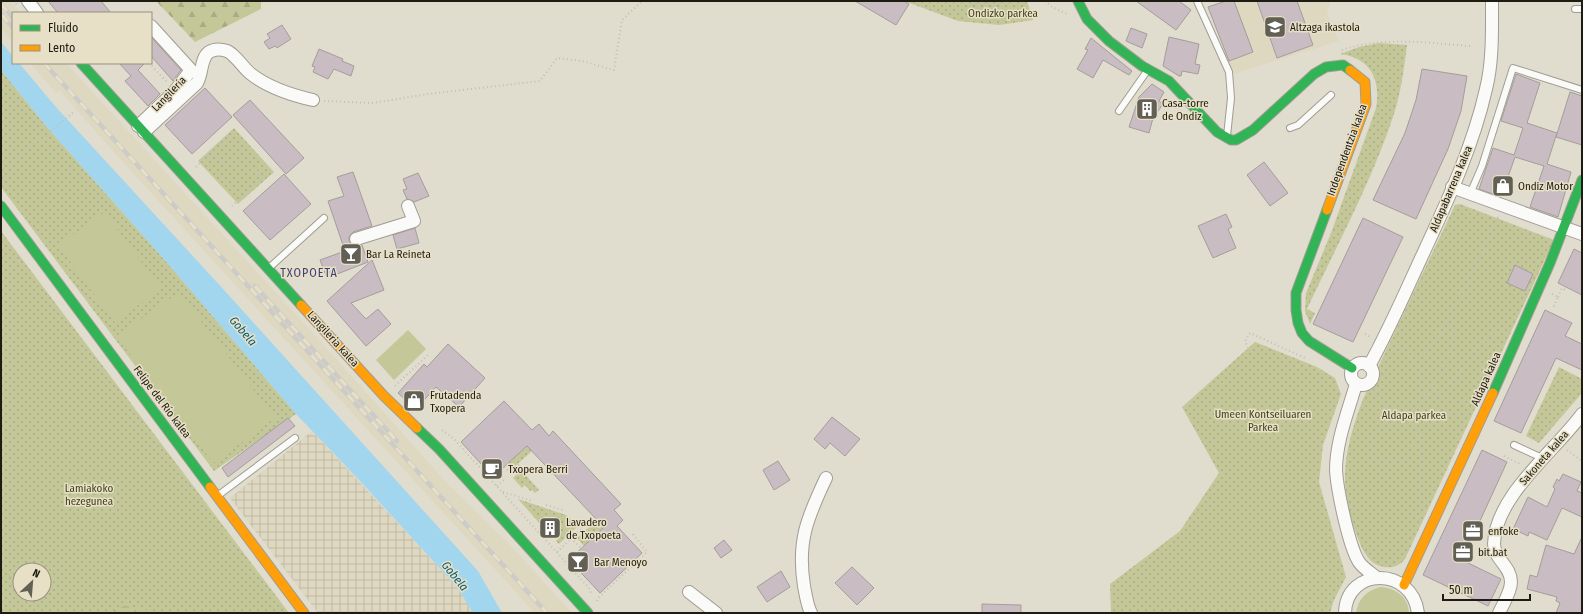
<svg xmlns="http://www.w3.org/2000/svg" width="1583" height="614" viewBox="0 0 1583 614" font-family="'Fira Sans Condensed',sans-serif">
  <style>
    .built { fill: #dfd8c0 }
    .industrial { fill: url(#industrial-grid) }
    .grass { fill: url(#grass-dots); fill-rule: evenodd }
    .forest { fill: url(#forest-firs) }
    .wetland { fill: url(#wetland-marsh) }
    .garden { fill: #c4c899 }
    .water { fill: #a2d6ee }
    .building { fill: #c9bcc2; stroke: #a39e9b }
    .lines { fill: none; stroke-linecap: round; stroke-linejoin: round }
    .lane-casing { stroke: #a09d92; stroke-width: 8 }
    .street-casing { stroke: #a09d92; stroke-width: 14 }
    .fast-casing { stroke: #a09d92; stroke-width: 11 }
    .slow-casing { stroke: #a09d92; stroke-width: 11 }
    .path { stroke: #c0bfb9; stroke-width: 2; stroke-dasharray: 1 3; stroke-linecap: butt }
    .lane { stroke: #fafaf8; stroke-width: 6 }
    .street { stroke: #fafaf8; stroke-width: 12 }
    .fast { stroke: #30b455; stroke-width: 9 }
    .slow { stroke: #ff9f0a; stroke-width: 9 }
    .rail-casing { stroke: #cccbc7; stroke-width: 4.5 }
    .rail { stroke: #e8e0c6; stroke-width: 3; stroke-dasharray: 9; stroke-linecap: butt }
    .labels { text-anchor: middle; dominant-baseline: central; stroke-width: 3; stroke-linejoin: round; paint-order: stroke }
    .park-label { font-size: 11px; fill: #3e421b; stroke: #e8e0c6 }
    .poi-label { font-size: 11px; fill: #1e1b12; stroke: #e8e0c6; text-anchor: start }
    .street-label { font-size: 11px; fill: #1e1b12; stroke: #e8e0c6 }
    .neighbourhood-label { font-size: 12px; letter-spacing: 1px; fill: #3d3e7a; stroke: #e8e0c6 }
    .water-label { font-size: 12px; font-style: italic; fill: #055d7c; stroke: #e8e0c6 }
  </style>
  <defs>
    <pattern id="industrial-grid" width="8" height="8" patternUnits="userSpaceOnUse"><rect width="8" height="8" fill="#dfd8c0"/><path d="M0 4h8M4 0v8" fill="none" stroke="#bfb9a4"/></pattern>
    <pattern id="grass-dots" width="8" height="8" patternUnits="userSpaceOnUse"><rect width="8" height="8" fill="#c4c899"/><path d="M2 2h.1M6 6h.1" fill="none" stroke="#a8ab83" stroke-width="1.8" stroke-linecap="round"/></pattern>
    <pattern id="forest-firs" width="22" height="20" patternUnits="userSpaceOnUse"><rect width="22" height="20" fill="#c4c899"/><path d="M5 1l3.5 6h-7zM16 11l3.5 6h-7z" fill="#a8ab83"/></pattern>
    <pattern id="wetland-marsh" width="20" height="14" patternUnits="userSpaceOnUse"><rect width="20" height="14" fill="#c4c899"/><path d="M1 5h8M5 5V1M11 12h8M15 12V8" fill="none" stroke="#a8ab83"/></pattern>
  </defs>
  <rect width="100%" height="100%" fill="#e0dcce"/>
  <g class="built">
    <polygon points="1,1 10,1 21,13 13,13 13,43 1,29"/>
    <polygon points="1226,1 1331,1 1327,14 1339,41 1233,74 1208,7"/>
    <polygon points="30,63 66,63 322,343 446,482 512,547 572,613 535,613 121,160 60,91 56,93"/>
  </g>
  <polygon class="industrial" points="312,431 457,587 473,613 318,613 230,498"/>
  <g class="grass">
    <polygon points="904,1 1027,1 1033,20 999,25 958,21"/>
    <path d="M1379,43L1407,45C1404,68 1401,92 1394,114C1372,181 1337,245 1307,309L1315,313L1310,324L1305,311L1306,293L1331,233L1376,108C1381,80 1371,58 1340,54L1359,47Z"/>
    <polygon points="1,70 46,126 170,266 296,414 214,471 1,187"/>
    <polygon points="234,128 274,172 238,204 198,161"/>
    <path d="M1460,204L1554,240L1405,559C1399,567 1390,569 1380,566C1366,561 1362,548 1357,536C1337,484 1344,450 1363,399L1455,205Z"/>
    <path d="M1,231L289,613H1ZM20,570H44V594H20Z"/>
    <polygon points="1255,342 1317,367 1335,378 1341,394 1323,445 1319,482 1346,577 1334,600 1330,613 1111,613 1110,584 1180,531 1219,473 1182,407"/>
    <polygon points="1559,367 1582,379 1582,393 1539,443 1526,436"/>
    <polygon points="527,446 532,451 511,470 506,465"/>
    <polygon points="521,470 539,490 535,493 532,490 530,491 525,485 522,488 513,478"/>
    <polygon points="518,499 566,515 578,526 559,544 556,541 560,537 556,532 558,530 550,519 542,526"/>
    <polygon points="597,520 604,527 584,546 577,538"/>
  </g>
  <polygon class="forest" points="156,1 261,1 261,9 195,42"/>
  <polygon class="wetland" points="126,605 159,613 109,613"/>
  <g class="garden">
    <polygon points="105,212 161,288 115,323 58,245"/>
    <polygon points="179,292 275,418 213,463 116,336"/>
    <polygon points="408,330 426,349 394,380 376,360"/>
    <path d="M1380,587C1395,588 1408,596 1409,613H1356C1358,599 1366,591 1380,587Z"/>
  </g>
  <polygon class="water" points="1,42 13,56 13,63 19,63 55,106 224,290 478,571 502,613 473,613 457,587 360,481 296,414 170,266 46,126 1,70"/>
  <g class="building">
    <polygon points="48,1 101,1 111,13 58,13"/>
    <polygon points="855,1 904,1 909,4 896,25"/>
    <polygon points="1136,1 1179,1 1191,10 1176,30"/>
    <polygon points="1226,1 1234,1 1253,52 1229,61 1208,7"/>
    <polygon points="1257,1 1297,1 1313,45 1277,58"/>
    <polygon points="282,25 291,39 277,48 275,46 269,49 264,42 270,38 267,34"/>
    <polygon points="1131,28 1147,34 1142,48 1126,41"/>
    <polygon points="151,37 181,70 173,81 151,56"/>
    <polygon points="1169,37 1199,44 1195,64 1200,65 1198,74 1182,71 1181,76 1179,76 1163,66"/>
    <polygon points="1091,38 1132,71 1129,75 1103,60 1093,78 1077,69 1088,50 1085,49"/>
    <polygon points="319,49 343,59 342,61 354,66 351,76 334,69 328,79 313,72 315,67 312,66"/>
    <polygon points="119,63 145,63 138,70 160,94 148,106 125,81 131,76"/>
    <polygon points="1422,69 1467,76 1461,111 1448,149 1416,219 1373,200 1405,133 1416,100"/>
    <polygon points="1516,74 1540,83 1527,123 1557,133 1547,164 1571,172 1558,217 1530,207 1544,166 1515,157 1501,197 1479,189 1493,148 1514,155 1523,128 1501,121"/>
    <polygon points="1152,84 1164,92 1159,101 1163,104 1153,118 1149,133 1129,127 1139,97"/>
    <polygon points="205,88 232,117 192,154 165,125"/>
    <polygon points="1570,92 1582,96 1582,145 1556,137"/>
    <polygon points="250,100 304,158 286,174 233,115"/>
    <polygon points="1264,162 1288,193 1270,206 1247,175"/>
    <polygon points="353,172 372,226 353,232 349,237 349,241 354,246 362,245 368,262 327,278 320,260 345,251 328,201 344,196 337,177"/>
    <polygon points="418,173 429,196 414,202 407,199 403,190 407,189 403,179"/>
    <polygon points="284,174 311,204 270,240 243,211"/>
    <polygon points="1226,214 1232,227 1228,229 1236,248 1213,258 1198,226"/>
    <polygon points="1363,218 1403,237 1353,342 1313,324"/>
    <polygon points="415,228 419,243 397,249 393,235"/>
    <polygon points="1574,249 1582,253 1582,295 1558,283"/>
    <polygon points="372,260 384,290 351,303 366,319 378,309 391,324 366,346 327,301"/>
    <polygon points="1515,265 1533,274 1525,291 1507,283"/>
    <polygon points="1545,310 1572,323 1565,336 1582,344 1582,370 1556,358 1521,433 1494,421"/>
    <polygon points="448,344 485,378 459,407 436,387 416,409 398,393 424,364 427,367"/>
    <polygon points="504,401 532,430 539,424 549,436 553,431 621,504 614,510 623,520 617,526 642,553 600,593 569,560 604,527 597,520 527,446 493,477 461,442"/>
    <polygon points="832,417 860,439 845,456 830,443 825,449 814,439"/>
    <polygon points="288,418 295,426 228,477 222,468"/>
    <polygon points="1482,450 1507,462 1462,560 1501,579 1488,606 1423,575"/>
    <polygon points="778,461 790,480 774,490 763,470"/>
    <polygon points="1563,474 1581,482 1577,491 1582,493 1582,517 1562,508 1547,540 1529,532 1528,536 1513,529 1528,497 1547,507 1555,489 1553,487 1557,479 1559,481"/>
    <polygon points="549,519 558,530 551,536 542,526"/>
    <polygon points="1582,537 1582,613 1556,613 1560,603 1556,601 1557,597 1527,589 1530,575 1537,577 1546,545 1574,554"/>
    <polygon points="724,540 732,550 721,558 714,548"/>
    <polygon points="852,567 874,588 857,605 835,583"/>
    <polygon points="781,571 790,587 767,602 757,587"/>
    <polygon points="982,604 1021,605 1021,613 982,613"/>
  </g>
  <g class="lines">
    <g class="lane-casing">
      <g id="lane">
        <polyline points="1197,1 1229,72 1231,98 1227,136"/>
        <polyline points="1575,9 1582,9"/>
        <polyline points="1119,111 1147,71"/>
        <polyline points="1290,128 1298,125 1331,95"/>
        <polyline points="1470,194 1482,166 1513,68 1582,90"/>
        <polyline points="269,268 324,218"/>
        <polyline points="1514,445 1542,458"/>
        <polyline points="220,494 295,438"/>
      </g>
    </g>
    <g class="street-casing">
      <g id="street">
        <polyline points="28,1 37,13"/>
        <polyline points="138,126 175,91 191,70 151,26"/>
        <path d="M144,132L197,83C203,73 200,59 209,52C214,49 221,49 227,51C236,55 243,68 251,74C269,88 291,95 313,100"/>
        <polyline points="1452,187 1582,234"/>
        <polyline points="356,239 414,221 408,206"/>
        <circle cx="1362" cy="374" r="11"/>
        <path d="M1369,366C1389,330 1405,293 1422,256C1447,202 1473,147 1486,89C1493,61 1492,30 1492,1"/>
        <path d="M1356,384C1348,412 1336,441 1336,470C1337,489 1349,547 1359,562C1363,568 1371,573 1377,578"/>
        <polyline points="689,592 716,613"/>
        <path d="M811,613C807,605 806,596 804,586C797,542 807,518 826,478"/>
        <path d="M1345,613C1346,567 1412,566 1418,613"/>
        <path d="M1499,613C1503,604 1511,592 1511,582C1511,566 1494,559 1494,544C1495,496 1556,450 1582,414"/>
      </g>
    </g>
    <g class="fast-casing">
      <g id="fast">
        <polyline points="1078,1 1087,19 1109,41 1142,66 1169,81 1217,132 1231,140 1236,140 1253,130 1314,74 1326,67 1343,65 1350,70"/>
        <polyline points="81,63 301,305"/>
        <polyline points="1,206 210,487"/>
        <polyline points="1327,210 1296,293 1296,310 1298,323 1302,333 1309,341 1352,368"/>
        <polyline points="1493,393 1550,263 1582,180"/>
        <polyline points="417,428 439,449 588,613"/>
      </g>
    </g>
    <g class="slow-casing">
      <g id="slow">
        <polyline points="1327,210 1366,104 1365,82 1350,70"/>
        <polyline points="301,305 384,396 417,428"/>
        <polyline points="210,487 304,613"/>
        <polyline points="1404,585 1493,393"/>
      </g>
    </g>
    <g class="path">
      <polyline points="13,1 17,5"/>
      <path d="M964,1C976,5 1002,10 1013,1"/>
      <polyline points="1045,1 1052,7 1069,15"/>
      <path d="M1342,50C1383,36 1427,43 1470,46"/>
      <polyline points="149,63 168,83"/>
      <polyline points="324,101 373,103 428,94 540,81 557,58 582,61 614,70 622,20 642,1"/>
      <polyline points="208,156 263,176"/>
      <polyline points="196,167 229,137 264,176 232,206"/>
      <polyline points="1,172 75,111"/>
      <polyline points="1552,294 1558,297 1554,306 1557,307"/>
      <polyline points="1558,297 1562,288 1565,290"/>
      <path d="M1451,317C1432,344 1417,355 1419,391L1430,401C1448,397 1458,376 1469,362C1479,349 1493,333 1507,324"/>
      <polyline points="1365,334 1371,337"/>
      <polyline points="1392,346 1422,358"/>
      <polyline points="1248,348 1245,341 1250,333 1305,358"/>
      <polyline points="1369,383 1396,417"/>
      <polyline points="395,386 429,354"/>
      <path d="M1414,411C1393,418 1373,425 1370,449C1382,479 1412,461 1417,436C1418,428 1415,418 1414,411L1443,372L1455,345L1452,316L1499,215"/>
      <polyline points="1415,419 1468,414"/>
      <polyline points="1416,429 1424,433 1420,500 1424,508"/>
      <polyline points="442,430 453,438 589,588 591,593"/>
      <polyline points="1567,450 1582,461"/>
      <polyline points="1504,456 1520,464"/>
      <polyline points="518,465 521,463"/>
      <polyline points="504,467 509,472"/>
      <polyline points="497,486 506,478"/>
      <polyline points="503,492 532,501"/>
      <polyline points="546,505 563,510"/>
      <polyline points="571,538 581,548"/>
      <polyline points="557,552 581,529"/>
      <polyline points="597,601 598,598 647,552 632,533"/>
    </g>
    <use href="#lane" class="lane"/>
    <use href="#street" class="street"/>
    <use href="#fast" class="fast"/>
    <use href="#slow" class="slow"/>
    <g class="rail-casing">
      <g id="rail">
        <polyline points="1,4 13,18"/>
        <polyline points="2,15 13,28"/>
        <polyline points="44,63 547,613"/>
        <polyline points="255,286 397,441"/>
      </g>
    </g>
    <use href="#rail" class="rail"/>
  </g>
  <defs>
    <g id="school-square" transform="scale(1.15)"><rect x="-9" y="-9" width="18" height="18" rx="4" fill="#625f54" stroke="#e8e0c6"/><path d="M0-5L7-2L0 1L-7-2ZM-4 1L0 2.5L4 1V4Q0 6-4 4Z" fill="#fff"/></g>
    <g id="building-square" transform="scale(1.15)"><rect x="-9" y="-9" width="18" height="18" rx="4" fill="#625f54" stroke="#e8e0c6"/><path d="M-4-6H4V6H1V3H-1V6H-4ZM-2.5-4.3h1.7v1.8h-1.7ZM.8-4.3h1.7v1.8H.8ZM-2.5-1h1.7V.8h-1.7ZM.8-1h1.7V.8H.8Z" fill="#fff"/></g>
    <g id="shop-square" transform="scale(1.15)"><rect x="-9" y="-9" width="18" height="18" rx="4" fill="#625f54" stroke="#e8e0c6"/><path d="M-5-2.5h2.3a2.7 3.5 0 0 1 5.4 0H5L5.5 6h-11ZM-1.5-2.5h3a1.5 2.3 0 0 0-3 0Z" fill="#fff"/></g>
    <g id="bar-square" transform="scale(1.15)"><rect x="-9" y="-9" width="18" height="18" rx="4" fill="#625f54" stroke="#e8e0c6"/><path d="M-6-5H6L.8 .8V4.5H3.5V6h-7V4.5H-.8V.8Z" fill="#fff"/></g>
    <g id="cafe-square" transform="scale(1.15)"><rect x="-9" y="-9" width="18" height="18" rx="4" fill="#625f54" stroke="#e8e0c6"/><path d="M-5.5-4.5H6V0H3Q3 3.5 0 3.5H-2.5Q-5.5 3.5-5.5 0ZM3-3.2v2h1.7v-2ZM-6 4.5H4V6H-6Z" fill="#fff"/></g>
    <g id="office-square" transform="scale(1.15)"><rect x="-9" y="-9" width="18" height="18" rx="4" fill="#625f54" stroke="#e8e0c6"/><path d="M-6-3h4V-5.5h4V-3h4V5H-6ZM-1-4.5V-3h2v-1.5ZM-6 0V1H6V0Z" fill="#fff"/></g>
  </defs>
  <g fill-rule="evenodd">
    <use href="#school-square" x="1275" y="27"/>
    <use href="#building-square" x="1147" y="109"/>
    <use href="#shop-square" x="1503" y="186"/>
    <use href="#bar-square" x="351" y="254"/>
    <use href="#shop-square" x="414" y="401"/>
    <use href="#cafe-square" x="492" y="469"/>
    <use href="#building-square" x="550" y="528"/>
    <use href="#office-square" x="1473" y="531"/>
    <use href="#office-square" x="1463" y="552"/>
    <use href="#bar-square" x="578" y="562"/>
  </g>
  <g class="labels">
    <g class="park-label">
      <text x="1003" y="13">Ondizko parkea</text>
      <text x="1263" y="414">Umeen Kontseiluaren<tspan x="1263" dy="13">Parkea</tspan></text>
      <text x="1414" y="415">Aldapa parkea</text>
      <text x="89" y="488">Lamiakoko<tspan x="89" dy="13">hezegunea</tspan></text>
    </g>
    <g class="poi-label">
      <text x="1290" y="27">Altzaga ikastola</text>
      <text x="1162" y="103">Casa-torre<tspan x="1162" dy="13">de Ondiz</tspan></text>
      <text x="1518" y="186">Ondiz Motor</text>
      <text x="366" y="254">Bar La Reineta</text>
      <text x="430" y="395">Frutadenda<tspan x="430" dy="13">Txopera</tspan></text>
      <text x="508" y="469">Txopera Berri</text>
      <text x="566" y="522">Lavadero<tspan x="566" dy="13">de Txopoeta</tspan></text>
      <text x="1488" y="531">enfoke</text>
      <text x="1478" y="552">bit.bat</text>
      <text x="594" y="562">Bar Menoyo</text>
    </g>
    <g class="street-label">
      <text transform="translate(169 94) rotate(-46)">Langileria</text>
      <text transform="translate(1347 150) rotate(-70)">Independentzia kalea</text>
      <text transform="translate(1451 189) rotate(-67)">Aldapabarrena kalea</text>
      <text transform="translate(333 339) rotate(48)">Langileria kalea</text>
      <text transform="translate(1486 379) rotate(-66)">Aldapa kalea</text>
      <text transform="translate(162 402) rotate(53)">Felipe del Río kalea</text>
      <text transform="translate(1544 458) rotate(-49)">Sakoneta kalea</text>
    </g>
    <g class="neighbourhood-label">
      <text x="309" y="273">TXOPOETA</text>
    </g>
    <g class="water-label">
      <text transform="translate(243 331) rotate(49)">Gobela</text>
      <text transform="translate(455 576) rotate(51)">Gobela</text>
    </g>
  </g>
  <rect width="1583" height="614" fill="none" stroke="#1e1b12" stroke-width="4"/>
  <rect x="12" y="12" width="140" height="52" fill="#e8e0c6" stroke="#97917e"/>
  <rect x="20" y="25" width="20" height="6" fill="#30b455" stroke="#97917e"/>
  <text x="48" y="32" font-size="12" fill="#1e1b12">Fluido</text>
  <rect x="20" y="45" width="20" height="6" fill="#ff9f0a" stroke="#97917e"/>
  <text x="48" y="52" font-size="12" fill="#1e1b12">Lento</text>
  <g transform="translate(32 582) rotate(26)"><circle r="19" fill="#e8e0c6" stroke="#97917e"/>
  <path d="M0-3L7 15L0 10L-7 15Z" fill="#625f54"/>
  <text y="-6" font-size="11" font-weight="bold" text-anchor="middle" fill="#1e1b12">N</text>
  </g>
  <path d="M1443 594v6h87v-6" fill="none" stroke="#1e1b12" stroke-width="2"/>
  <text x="1449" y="594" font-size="12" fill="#1e1b12" stroke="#e8e0c6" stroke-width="3" paint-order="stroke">50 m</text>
</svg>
